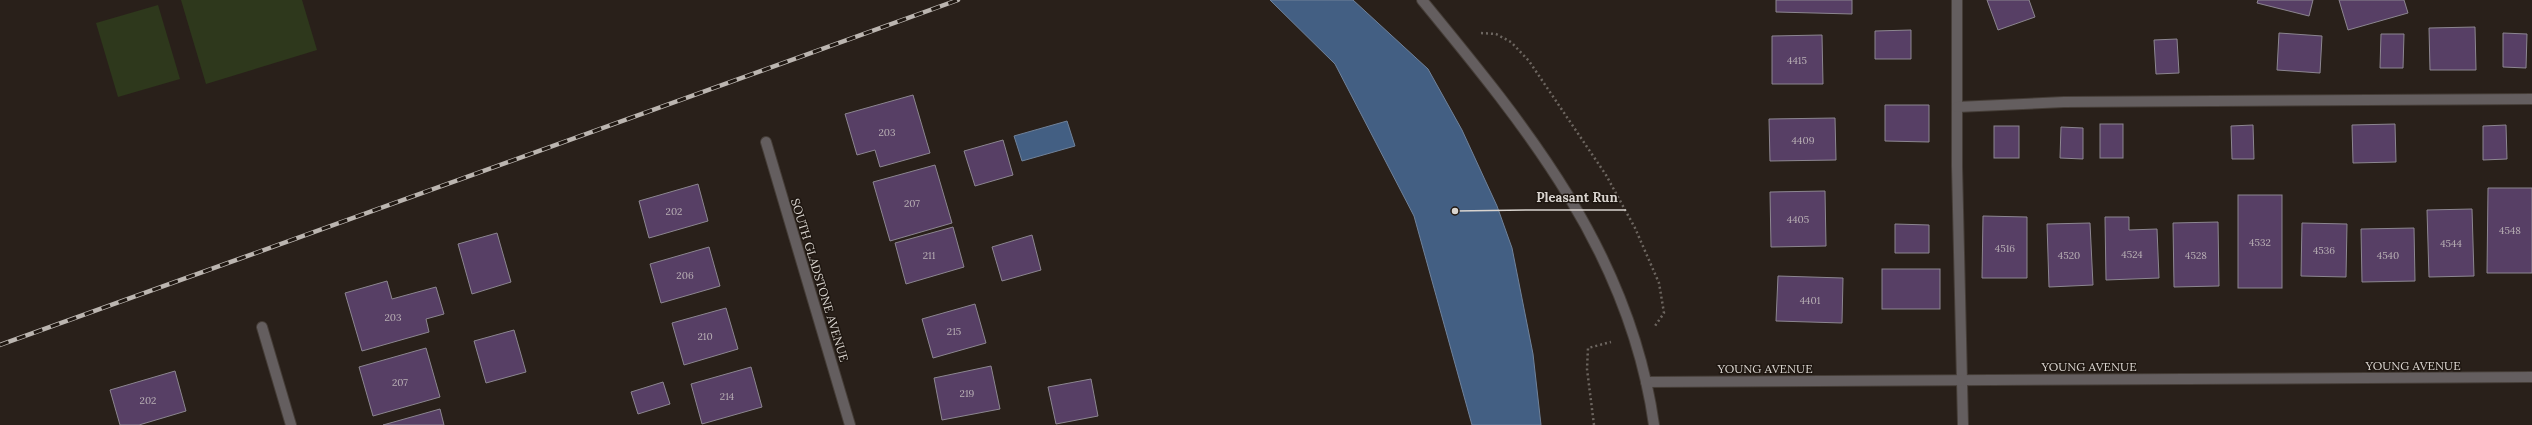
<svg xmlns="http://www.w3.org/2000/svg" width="2532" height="425" viewBox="0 0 2532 425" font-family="Lora,serif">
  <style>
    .green { fill: #2e381c }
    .water { fill: #435f83; stroke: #70829a }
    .building { fill: #573f65; stroke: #8c8690 }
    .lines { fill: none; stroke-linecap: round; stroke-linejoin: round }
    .service-casing { stroke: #453d37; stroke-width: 12 }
    .minor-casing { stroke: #453d37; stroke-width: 12 }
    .tertiary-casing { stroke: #453d37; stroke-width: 12 }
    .path { stroke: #6d6660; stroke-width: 2.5; stroke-dasharray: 2 3; stroke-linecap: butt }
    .service { stroke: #645e5f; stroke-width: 10 }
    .minor { stroke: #645e5f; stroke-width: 10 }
    .tertiary { stroke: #645e5f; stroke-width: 10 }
    .rail-casing { stroke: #bbb5b0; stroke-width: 4.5 }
    .rail { stroke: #1f1711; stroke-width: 3; stroke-dasharray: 9; stroke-linecap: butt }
    .labels { text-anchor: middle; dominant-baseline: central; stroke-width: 3; stroke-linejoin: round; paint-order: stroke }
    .number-label { font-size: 10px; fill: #b8afb4 }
    .street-label { font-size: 12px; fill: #d9d4cf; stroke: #1f1711 }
    .leader { fill: none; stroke: #d9d4cf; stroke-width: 1.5 }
    .callout-dot { fill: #d9d4cf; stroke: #1f1711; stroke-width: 1.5 }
    .callout-label { font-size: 13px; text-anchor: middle; font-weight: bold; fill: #d9d4cf; stroke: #1f1711; stroke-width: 3; stroke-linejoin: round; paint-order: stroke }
  </style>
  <rect width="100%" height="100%" fill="#29201a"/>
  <g class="green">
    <polygon points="181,0 302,0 317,50 206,84"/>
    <polygon points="158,5 180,79 118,97 96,23"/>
  </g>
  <g class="water">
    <polygon points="1270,0 1353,0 1428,69 1462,130 1497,206 1512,248 1533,354 1541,425 1472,425 1414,216 1335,64"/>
    <polygon points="1067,121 1075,146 1022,161 1014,136"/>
  </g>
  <g class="building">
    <polygon points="1776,0 1852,0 1852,14 1776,12"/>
    <polygon points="1987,0 2029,0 2035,17 1998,30"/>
    <polygon points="2258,0 2313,0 2309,16 2257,3"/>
    <polygon points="2339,0 2404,0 2408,13 2348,30"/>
    <polygon points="2475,27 2476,70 2430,70 2429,28"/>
    <polygon points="1911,30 1911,59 1875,59 1875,31"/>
    <polygon points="2279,33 2322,36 2320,73 2277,70"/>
    <polygon points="2503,33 2527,34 2526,68 2503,67"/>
    <polygon points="2381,34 2404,34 2403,68 2380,68"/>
    <polygon points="1822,35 1823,84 1772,84 1772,36"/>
    <polygon points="2177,39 2179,73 2156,74 2154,40"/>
    <polygon points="913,95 930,153 880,167 875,150 857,155 845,114"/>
    <polygon points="1885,105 1929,105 1929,142 1885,141"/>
    <polygon points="1835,118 1836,160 1770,161 1769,119"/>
    <rect x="2100" y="124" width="23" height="34"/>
    <polygon points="2395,124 2396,162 2353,163 2352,125"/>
    <polygon points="2253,125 2254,159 2232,159 2231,126"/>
    <polygon points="2506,125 2507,159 2483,160 2483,126"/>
    <rect x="1994" y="126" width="25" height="32"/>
    <polygon points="2061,127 2083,128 2083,159 2060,158"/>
    <polygon points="1003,140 1013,175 975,186 964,151"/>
    <polygon points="935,165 952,223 890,241 873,182"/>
    <polygon points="698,184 708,221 649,238 639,201"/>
    <polygon points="2488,188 2532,188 2532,273 2487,273"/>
    <polygon points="1825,191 1826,246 1771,247 1770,192"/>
    <rect x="2238" y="195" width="44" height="93"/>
    <polygon points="2472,209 2474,276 2429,277 2427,210"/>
    <polygon points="1983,216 2027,217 2027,278 1982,278"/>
    <polygon points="2105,217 2129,217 2129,230 2157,229 2159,278 2106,280"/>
    <polygon points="2218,222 2219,286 2174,287 2173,223"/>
    <polygon points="2090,223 2093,285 2049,287 2047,224"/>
    <polygon points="2302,223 2347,224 2346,277 2301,276"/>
    <polygon points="1895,224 1929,225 1929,253 1895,253"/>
    <polygon points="953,227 964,267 906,284 895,243"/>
    <polygon points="2414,228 2415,281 2362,282 2361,229"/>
    <polygon points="497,233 511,282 472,294 458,244"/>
    <polygon points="1032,235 1041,270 1002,281 992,247"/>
    <polygon points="709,247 720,286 661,303 650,264"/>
    <rect x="1882" y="269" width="58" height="40"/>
    <polygon points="1778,276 1843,278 1842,323 1776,321"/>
    <polygon points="387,281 392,299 436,287 444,314 426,319 429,332 362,351 345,293"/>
    <polygon points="975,304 986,343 933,358 922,319"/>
    <polygon points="726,308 738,349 684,365 672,323"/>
    <polygon points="514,330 526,372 486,383 474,341"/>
    <polygon points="426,348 440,397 373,416 359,367"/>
    <polygon points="991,366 1000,409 942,420 934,378"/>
    <polygon points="751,367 762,407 702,424 691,384"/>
    <polygon points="175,371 186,411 139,425 120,425 110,390"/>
    <polygon points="1091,379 1098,416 1056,424 1048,387"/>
    <polygon points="663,382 670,404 638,414 631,392"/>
    <polygon points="440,409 444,425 383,425"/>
  </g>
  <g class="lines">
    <g class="service-casing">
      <g id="service">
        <polyline points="1957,0 1957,166 1963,425"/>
        <polyline points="1957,107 2064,102 2532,99"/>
      </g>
    </g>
    <g class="minor-casing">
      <g id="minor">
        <polyline points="766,142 850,425"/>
        <polyline points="262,327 291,425"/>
        <polyline points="1646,382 2532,377"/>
      </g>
    </g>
    <g class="tertiary-casing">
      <path id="tertiary" d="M1422,0C1528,129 1630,253 1654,425"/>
    </g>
    <g class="path">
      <polyline points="1481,33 1496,34 1511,42 1529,61 1606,175 1635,228 1659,283 1664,313 1655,326"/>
      <polyline points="1594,425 1587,369 1588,348 1611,342"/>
    </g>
    <use href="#service" class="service"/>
    <use href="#minor" class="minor"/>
    <use href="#tertiary" class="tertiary"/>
    <g class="rail-casing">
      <polyline id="rail" points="0,345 958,0"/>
    </g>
    <use href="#rail" class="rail"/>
  </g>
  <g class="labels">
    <g class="number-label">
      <text x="1797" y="60">4415</text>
      <text x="887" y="132">203</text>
      <text x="1803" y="140">4409</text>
      <text x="912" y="203">207</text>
      <text x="674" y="211">202</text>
      <text x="1798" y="219">4405</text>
      <text x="2510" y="230">4548</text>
      <text x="2260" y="242">4532</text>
      <text x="2451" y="243">4544</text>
      <text x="2005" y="248">4516</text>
      <text x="2324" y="250">4536</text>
      <text x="2132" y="254">4524</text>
      <text x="929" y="255">211</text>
      <text x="2069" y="255">4520</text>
      <text x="2196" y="255">4528</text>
      <text x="2388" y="255">4540</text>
      <text x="685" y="275">206</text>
      <text x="1810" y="300">4401</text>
      <text x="393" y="317">203</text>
      <text x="954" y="331">215</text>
      <text x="705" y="336">210</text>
      <text x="400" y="382">207</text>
      <text x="967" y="393">219</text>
      <text x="727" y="396">214</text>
      <text x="148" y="400">202</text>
    </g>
    <g class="street-label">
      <text transform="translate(820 280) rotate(73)">SOUTH GLADSTONE AVENUE</text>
      <text x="2413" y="365">YOUNG AVENUE</text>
      <text x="2089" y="366">YOUNG AVENUE</text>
      <text x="1765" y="368">YOUNG AVENUE</text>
    </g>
  </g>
  <path class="leader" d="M1455 211L1529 210H1626"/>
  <circle class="callout-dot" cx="1455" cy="211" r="4"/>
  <g class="callout-label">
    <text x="1577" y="202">Pleasant Run</text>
  </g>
</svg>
